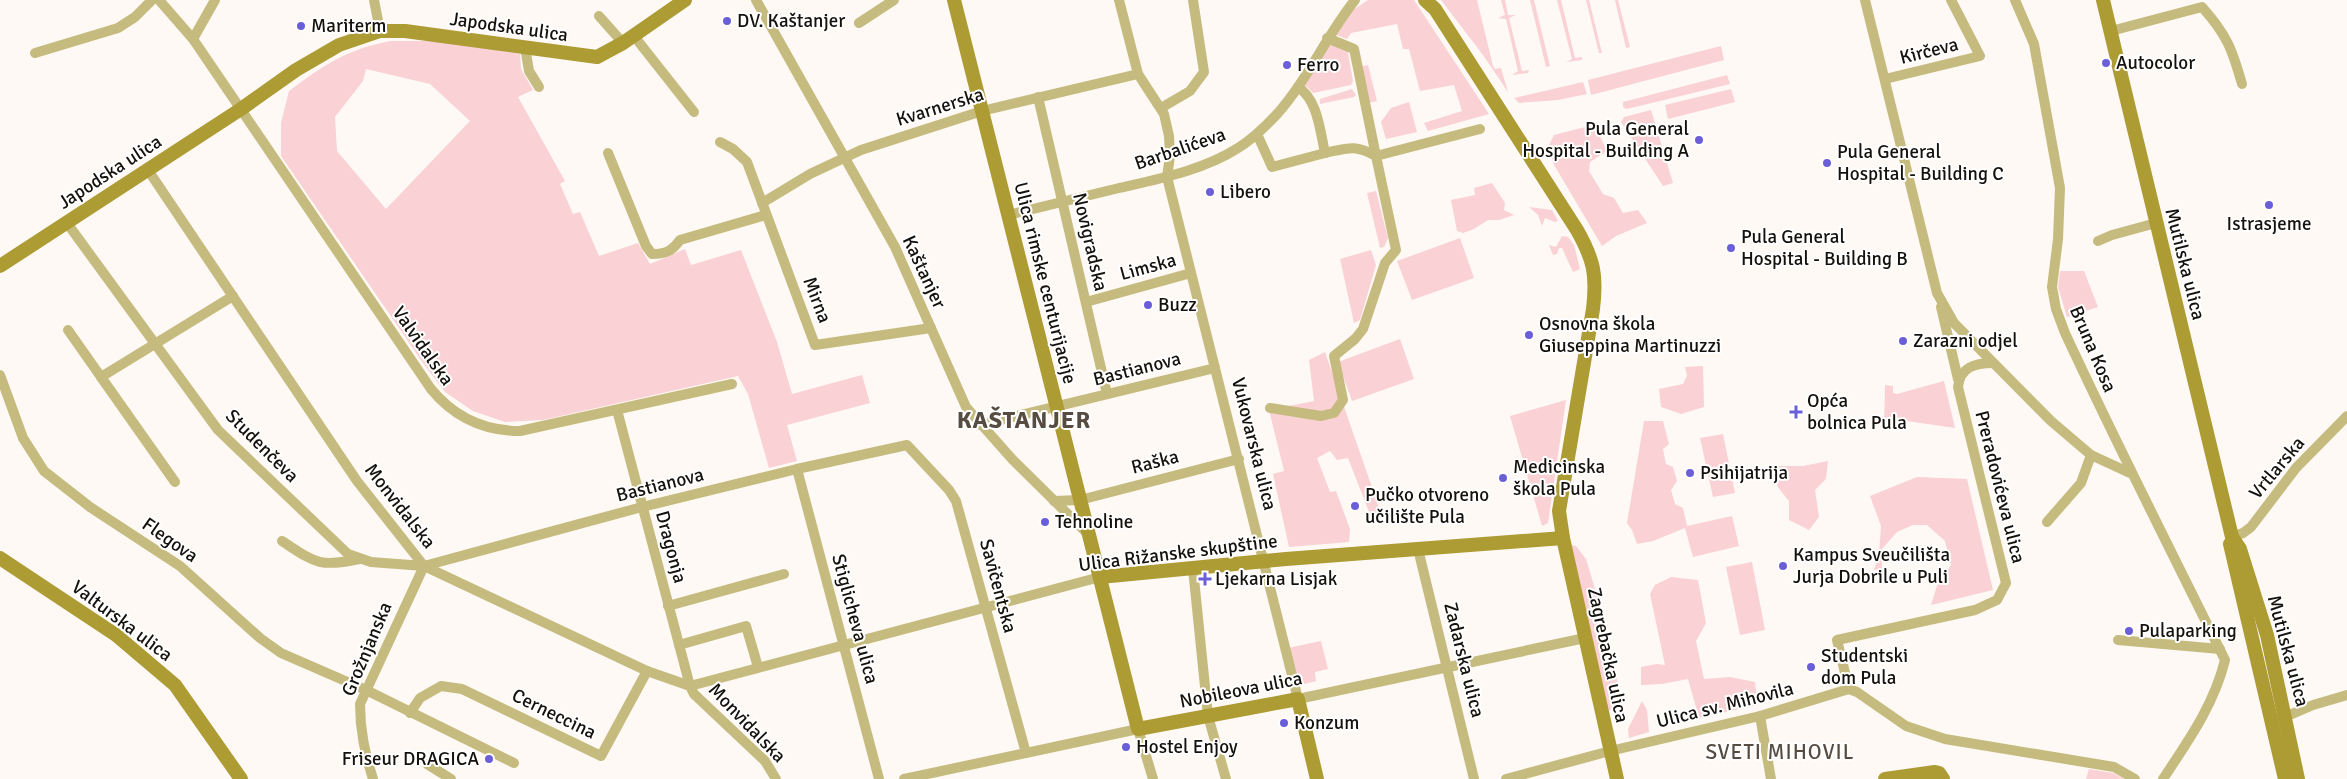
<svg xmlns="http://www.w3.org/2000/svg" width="2347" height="779" viewBox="0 0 2347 779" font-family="Signika,sans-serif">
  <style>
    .green { fill: #fad1d5; fill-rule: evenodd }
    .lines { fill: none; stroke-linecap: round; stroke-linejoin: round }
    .street { stroke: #c6bb7e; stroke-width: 10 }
    .secondary { stroke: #ad9b34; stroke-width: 14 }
    .poi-dot { fill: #6b5fd9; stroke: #fff; stroke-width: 2 }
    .labels { text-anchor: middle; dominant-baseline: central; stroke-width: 4; stroke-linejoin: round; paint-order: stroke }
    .poi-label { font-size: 19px; fill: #15110d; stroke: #fff; text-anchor: start }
    .street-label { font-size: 19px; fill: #15110d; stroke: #fff }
    .quarter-label { font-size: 21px; letter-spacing: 1px; fill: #564c42; stroke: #fff }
    .district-label { font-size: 24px; font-weight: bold; letter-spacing: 1px; fill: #564c42; stroke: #fff }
  </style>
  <rect width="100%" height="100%" fill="#fef9f4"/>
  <g class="green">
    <polygon points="1368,0 1414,0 1489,114 1428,131 1424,123 1462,111 1454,85 1420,91 1409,49 1403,49 1397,24 1351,33 1347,39 1332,33 1341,18"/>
    <polygon points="1441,0 1477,0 1493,66 1495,69 1501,68 1508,92 1483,55"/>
    <polygon points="1501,0 1505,0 1508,15 1516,15 1509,18 1522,71 1529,70 1528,73 1512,75 1518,71 1506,19 1498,18 1505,15"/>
    <polygon points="1530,0 1534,0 1550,66 1546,67"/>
    <polygon points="1557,0 1561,0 1575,58 1582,57 1582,60 1566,62 1572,59"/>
    <polygon points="1586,0 1589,0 1602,53 1599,53"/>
    <polygon points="1615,0 1618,0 1630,47 1626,48"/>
    <polygon points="1328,39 1347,47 1353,81 1351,85 1313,93 1302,82"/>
    <path d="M391,41H443L520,54L521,69L533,90L518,97L565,181L560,184L573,214L580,212L599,256L638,243L650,264L685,249L691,265L741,250L777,342L792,394L862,375L870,403L787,425L797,461L769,468L748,394L738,376L543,420L505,422L473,411L445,392L423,363L281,156V123L289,91C324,65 347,49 391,41ZM366,69L430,84L470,121L386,209L337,151L335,117L363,81Z"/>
    <polygon points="1721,46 1724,60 1591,95 1588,80"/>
    <polygon points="1368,65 1377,101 1368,103 1360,67"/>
    <polygon points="1727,75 1730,84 1631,108 1626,109 1623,107 1623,102"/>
    <polygon points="1583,82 1587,94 1558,100 1519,103 1514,98"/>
    <polygon points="1352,89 1356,95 1354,97 1320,104 1320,99"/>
    <polygon points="1731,89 1735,102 1668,119 1665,105"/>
    <polygon points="1409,102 1417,132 1386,139 1381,122 1391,108"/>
    <polygon points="1651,110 1673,183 1663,186 1621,122 1624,117"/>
    <polygon points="1589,126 1598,132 1607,151 1590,162 1589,171 1603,194 1614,198 1623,213 1638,210 1647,223 1616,236 1602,246 1553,163 1549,145 1554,135"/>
    <polygon points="1492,183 1505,203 1504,210 1514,215 1499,220 1488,220 1474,229 1463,233 1457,231 1451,200 1475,195 1474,188"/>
    <polygon points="1376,191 1388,238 1384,247 1380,248 1367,193"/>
    <polygon points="1529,207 1552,210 1558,221 1555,222 1545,218 1542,226 1538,215"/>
    <polygon points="1562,236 1568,237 1574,245 1580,269 1573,272 1562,248 1559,248 1557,254 1553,255 1549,245 1556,247"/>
    <polygon points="1460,238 1474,278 1412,300 1397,261"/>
    <polygon points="1371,250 1376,265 1360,320 1354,323 1340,259"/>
    <polygon points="2060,271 2084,271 2098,307 2067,317 2058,287"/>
    <polygon points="1400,339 1414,379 1352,401 1338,362"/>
    <polygon points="1325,352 1383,519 1373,522 1348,458 1337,460 1330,451 1317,458 1330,492 1336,491 1350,529 1349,542 1289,547 1273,474 1284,471 1269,410 1314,401 1309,360"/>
    <polygon points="1703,366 1704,407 1681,414 1661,407 1659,389 1683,384 1687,376 1685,367"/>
    <polygon points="1944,381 1955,428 1900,420 1884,428 1885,385 1893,386 1893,393 1897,394"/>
    <polygon points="1566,400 1548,523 1542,526 1510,416"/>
    <polygon points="1644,421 1663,421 1669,444 1663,449 1666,464 1673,467 1677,481 1671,490 1675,504 1683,508 1687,526 1732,516 1739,546 1693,557 1685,528 1653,541 1637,544 1632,530 1627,523"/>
    <polygon points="1723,434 1735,493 1713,497 1700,438"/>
    <polygon points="1828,461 1826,479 1815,490 1819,517 1809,530 1789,520 1789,501 1777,486 1779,466 1803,466"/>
    <polygon points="1917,477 1967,479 1993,590 1931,605 1937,586 1951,565 1945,541 1927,525 1913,525 1897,532 1882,549 1882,570 1874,570 1879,555 1881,526 1870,496"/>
    <polygon points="1570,545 1576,546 1586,559 1603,616 1618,684 1619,697 1612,709 1605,713"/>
    <polygon points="1752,562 1765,630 1740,635 1726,567"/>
    <polygon points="1671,577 1698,580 1706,623 1696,641 1704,679 1730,677 1755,682 1758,705 1699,718 1688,679 1662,684 1641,685 1641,667 1657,664 1665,665 1650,594 1655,585"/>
    <polygon points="1321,641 1328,669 1315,672 1316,681 1297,686 1288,648"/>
    <polygon points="1642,701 1647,710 1649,732 1629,738 1628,729"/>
    <polygon points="2089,769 2113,773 2124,779 2086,779"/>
  </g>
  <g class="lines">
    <g class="street">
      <path d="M159,0L193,39L431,389C454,417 484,431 520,431L732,384"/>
      <polyline points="374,0 380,31"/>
      <polyline points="756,0 895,247 966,407 1012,459 1089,535"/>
      <polyline points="1119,0 1138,74 1164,114 1169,136 1170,156 1167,177 1298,699 1585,638"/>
      <polyline points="1865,0 1937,293 1954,323 2051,421 2091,455 2130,473"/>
      <path d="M2015,0L2034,44L2060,188L2058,239L2052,287L2056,309L2065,333C2116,443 2171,551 2225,660C2214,705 2188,741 2163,779"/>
      <polyline points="599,16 623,43"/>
      <polyline points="859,23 894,0"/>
      <path d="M2111,31L2202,7C2227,35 2232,49 2242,84"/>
      <polyline points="634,36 694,112"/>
      <polyline points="1327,38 1354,49 1376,156"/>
      <polyline points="193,39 215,0"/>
      <polyline points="525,47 529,71 539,87"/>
      <polyline points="35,53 118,28 135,17 152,0"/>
      <polyline points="1885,79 1980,56 1951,0"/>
      <polyline points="1038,97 1107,394"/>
      <polyline points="1161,108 1190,91 1204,72 1193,0"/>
      <path d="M1257,134L1272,167L1325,153C1320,131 1318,100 1298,87"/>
      <polyline points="720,142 733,149 747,162 815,345 931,328"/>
      <path d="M608,153L646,246L652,254C666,254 672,251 680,240L766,215"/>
      <path d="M1325,153C1348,148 1355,144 1376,156"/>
      <polyline points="148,170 357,481 424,566 647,671 690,686 694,694 765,761 776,779"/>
      <polyline points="762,203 810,174 861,150 982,111 1138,74"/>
      <path d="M1008,215C1045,206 1082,197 1119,188C1158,179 1204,170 1238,148C1253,139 1266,126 1278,113C1308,79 1326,36 1355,0"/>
      <polyline points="67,223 218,430 348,554 371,562 424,566 642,507 797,469 907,445 949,490 956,501 1026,753"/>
      <polyline points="2098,241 2112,235 2156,223"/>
      <polyline points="1086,302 1191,273"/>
      <polyline points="1941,307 1958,379"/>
      <polyline points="68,330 101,377 233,296"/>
      <polyline points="0,375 23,438 44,471 90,507 180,566 260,638 281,653 366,690 514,763"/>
      <polyline points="101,377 175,482"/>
      <polyline points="1270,408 1321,416 1334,413 1343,400 1334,356 1355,339 1363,329 1385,263 1396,250 1376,156 1480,129"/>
      <polyline points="617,410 690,686 1100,577"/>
      <polyline points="980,425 1215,368"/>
      <polyline points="797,469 879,779"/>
      <polyline points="1054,501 1080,500 1239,459"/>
      <polyline points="2047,522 2081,483 2091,455"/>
      <polyline points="2232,537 2243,533 2251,527 2296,468 2347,416"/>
      <path d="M282,541C314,562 319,568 359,559"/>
      <polyline points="1418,549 1474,779"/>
      <polyline points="1193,569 1208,716 1226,779"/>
      <polyline points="668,606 784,574"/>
      <polyline points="2118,640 2220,649"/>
      <polyline points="679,645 746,626 758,667"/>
      <path d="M1849,689L1837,640L1975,610L1997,600L2006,583L1958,387C1960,367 1975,363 1993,363"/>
      <polyline points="1849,689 1857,692 1906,726 1945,739 2114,767 2135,779"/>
      <polyline points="410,713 420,698 441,686 462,689 601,756 647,671"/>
      <polyline points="1760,716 1771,779"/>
      <polyline points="2280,719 2313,705 2347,695"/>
      <polyline points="427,764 451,779"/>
      <path d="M373,779C365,753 360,731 360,704L424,566"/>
      <polyline points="904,779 1138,729 1153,779"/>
      <polyline points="1506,779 1610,751 1760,716 1849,689"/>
    </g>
    <g class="secondary">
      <polyline points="954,0 1138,729 1298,699 1317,779"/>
      <path d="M1425,0L1435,9L1577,230C1594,260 1597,275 1593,309L1559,511L1563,538L1617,779"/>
      <polyline points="2103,0 2232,537 2240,549 2267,635 2298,779"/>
      <polyline points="0,266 241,109 296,70 339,45 380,31 405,31 597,57 623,43 685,0"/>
      <polyline points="2230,544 2285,779"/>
      <polyline points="0,558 116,635 175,685 241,779"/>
      <polyline points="1100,577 1286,559 1563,538"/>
      <polyline points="1885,779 1935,772 1939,773 1943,779"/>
    </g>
  </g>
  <g class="poi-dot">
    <circle cx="727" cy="21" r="5"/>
    <circle cx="301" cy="26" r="5"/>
    <circle cx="2106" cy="63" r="5"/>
    <circle cx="1287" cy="65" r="5"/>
    <circle cx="1699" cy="140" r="5"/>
    <circle cx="1827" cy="163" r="5"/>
    <circle cx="1210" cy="192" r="5"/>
    <circle cx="2269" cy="205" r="5"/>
    <circle cx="1731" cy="248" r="5"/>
    <circle cx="1148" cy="305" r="5"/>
    <circle cx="1529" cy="335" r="5"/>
    <circle cx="1903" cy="341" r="5"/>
    <path d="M1793.5 404.5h5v5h5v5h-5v5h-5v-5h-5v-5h5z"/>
    <circle cx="1690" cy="473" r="5"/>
    <circle cx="1503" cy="478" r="5"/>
    <circle cx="1355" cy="506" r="5"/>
    <circle cx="1045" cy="522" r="5"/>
    <circle cx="1783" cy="566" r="5"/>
    <path d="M1202.5 571.5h5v5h5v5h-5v5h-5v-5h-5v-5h5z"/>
    <circle cx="2129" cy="631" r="5"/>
    <circle cx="1811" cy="667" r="5"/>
    <circle cx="1284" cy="723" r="5"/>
    <circle cx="1126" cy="747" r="5"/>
    <circle cx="489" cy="759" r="5"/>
  </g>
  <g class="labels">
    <g class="poi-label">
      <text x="737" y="21">DV. Kaštanjer</text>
      <text x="311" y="26">Mariterm</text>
      <text x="2116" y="63">Autocolor</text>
      <text x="1297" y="65">Ferro</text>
      <text x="1689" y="129" text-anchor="end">Pula General<tspan x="1689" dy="22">Hospital - Building A</tspan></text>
      <text x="1837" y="152">Pula General<tspan x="1837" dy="22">Hospital - Building C</tspan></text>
      <text x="1220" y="192">Libero</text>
      <text x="2269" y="224" text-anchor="middle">Istrasjeme</text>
      <text x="1741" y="237">Pula General<tspan x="1741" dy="22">Hospital - Building B</tspan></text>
      <text x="1158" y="305">Buzz</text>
      <text x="1539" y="324">Osnovna škola<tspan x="1539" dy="22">Giuseppina Martinuzzi</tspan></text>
      <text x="1913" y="341">Zarazni odjel</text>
      <text x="1807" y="401">Opća<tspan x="1807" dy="22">bolnica Pula</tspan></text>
      <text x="1513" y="467">Medicinska<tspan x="1513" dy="22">škola Pula</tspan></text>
      <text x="1700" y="473">Psihijatrija</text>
      <text x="1365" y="495">Pučko otvoreno<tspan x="1365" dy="22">učilište Pula</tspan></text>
      <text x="1055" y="522">Tehnoline</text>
      <text x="1793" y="555">Kampus Sveučilišta<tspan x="1793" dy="22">Jurja Dobrile u Puli</tspan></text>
      <text x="1215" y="579">Ljekarna Lisjak</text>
      <text x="2139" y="631">Pulaparking</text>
      <text x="1821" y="656">Studentski<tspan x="1821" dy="22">dom Pula</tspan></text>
      <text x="1294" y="723">Konzum</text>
      <text x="1136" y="747">Hostel Enjoy</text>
      <text x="479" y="759" text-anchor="end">Friseur DRAGICA</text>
    </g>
    <g class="street-label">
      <text transform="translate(509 27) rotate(8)">Japodska ulica</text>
      <text transform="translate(1929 51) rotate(-14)">Kirčeva</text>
      <text transform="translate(940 107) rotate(-17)">Kvarnerska</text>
      <text transform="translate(1180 149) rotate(-19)">Barbalićeva</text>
      <text transform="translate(110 172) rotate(-33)">Japodska ulica</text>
      <text transform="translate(1090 242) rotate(77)">Novigradska</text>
      <text transform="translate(2185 264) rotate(76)">Mutilska ulica</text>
      <text transform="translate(1148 267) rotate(-15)">Limska</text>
      <text transform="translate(924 272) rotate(65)">Kaštanjer</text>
      <text transform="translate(1045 283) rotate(76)">Ulica rimske centurijacije</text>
      <text transform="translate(817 300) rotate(69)">Mirna</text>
      <text transform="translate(423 346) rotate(55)">Valvidalska</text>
      <text transform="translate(2093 349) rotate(67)">Bruna Kosa</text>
      <text transform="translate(1137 369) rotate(-14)">Bastianova</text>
      <text transform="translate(1254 444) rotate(76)">Vukovarska ulica</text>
      <text transform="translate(262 446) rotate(45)">Studenčeva</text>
      <text transform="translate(1155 462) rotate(-14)">Raška</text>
      <text transform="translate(2277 468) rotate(-50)">Vrtlarska</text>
      <text transform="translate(660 485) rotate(-14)">Bastianova</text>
      <text transform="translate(2000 487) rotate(76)">Preradovićeva ulica</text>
      <text transform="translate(400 506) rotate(52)">Monvidalska</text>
      <text transform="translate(170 540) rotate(35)">Flegova</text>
      <text transform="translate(671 547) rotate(75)">Dragonja</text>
      <text transform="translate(1178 553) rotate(-7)">Ulica Rižanske skupštine</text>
      <text transform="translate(998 586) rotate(75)">Savičentska</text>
      <text transform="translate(855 619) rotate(75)">Stiglicheva ulica</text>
      <text transform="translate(122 621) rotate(37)">Valturska ulica</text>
      <text transform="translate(367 649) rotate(-67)">Grožnjanska</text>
      <text transform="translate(2288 651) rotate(75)">Mutilska ulica</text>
      <text transform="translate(1608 655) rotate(78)">Zagrebačka ulica</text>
      <text transform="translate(1464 660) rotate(76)">Zadarska ulica</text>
      <text transform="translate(1241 690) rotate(-11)">Nobileova ulica</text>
      <text transform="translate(1725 705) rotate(-14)">Ulica sv. Mihovila</text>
      <text transform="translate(554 714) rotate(26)">Cerneccina</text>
      <text transform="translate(747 723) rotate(46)">Monvidalska</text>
    </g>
    <g class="quarter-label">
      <text x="1780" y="752">SVETI MIHOVIL</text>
    </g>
    <g class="district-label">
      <text x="1024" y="420">KAŠTANJER</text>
    </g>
  </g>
</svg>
